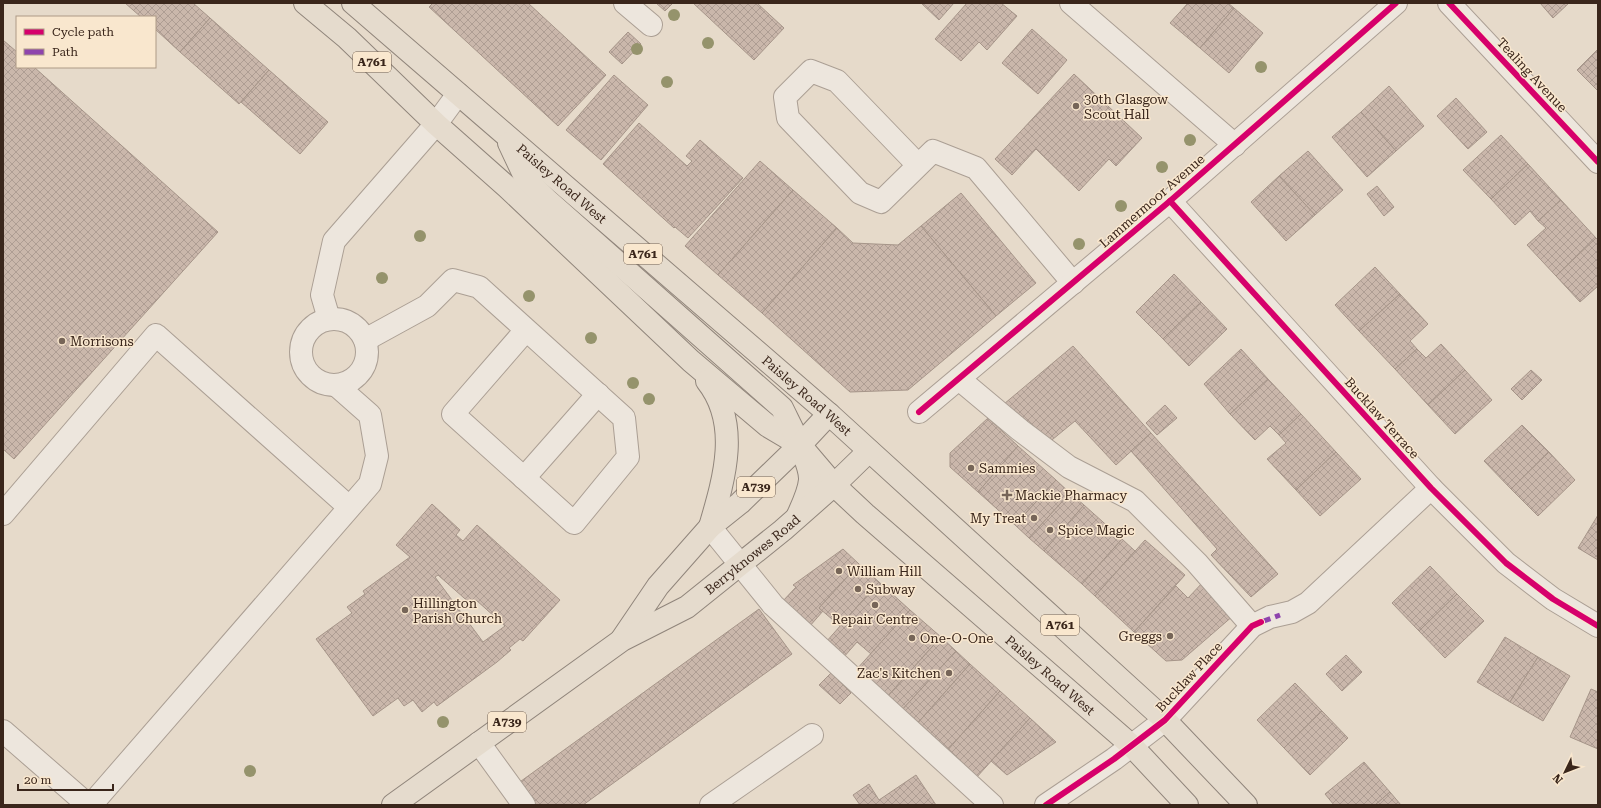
<svg xmlns="http://www.w3.org/2000/svg" width="1601" height="808" viewBox="0 0 1601 808" font-family="'Roboto Serif',serif">
  <style>
    .building { fill: url(#building-cross-hatch); stroke: #a69589; fill-rule: evenodd }
    .lines { fill: none; stroke-linecap: round; stroke-linejoin: round }
    .minor-casing { stroke: #ab9f94; stroke-width: 24 }
    .major-casing { stroke: #90857b; stroke-width: 24 }
    .minor { stroke: #ede6dd; stroke-width: 22 }
    .major { stroke: #e5dbcd; stroke-width: 22 }
    .quiet { stroke: #8e44ad; stroke-width: 5; stroke-dasharray: 10 5; stroke-linecap: butt }
    .cycleway-casing { stroke: #f9e7ce; stroke-width: 8 }
    .cycleway { stroke: #d6006c; stroke-width: 6 }
    .tree { fill: #95936c }
    .poi-dot { fill: #766558; stroke: #f9e7ce; stroke-width: 1.5 }
    .labels { text-anchor: middle; dominant-baseline: central; stroke-width: 3; stroke-linejoin: round; paint-order: stroke }
    .shield { fill: #f9e7ce; stroke: #736051; stroke-width: 1 }
    .shield-label { font-size: 12px; font-weight: bold; fill: #3a261b }
    .street-label { font-size: 13px; fill: #3a261b; stroke: #f9e7ce }
    .poi-label { font-size: 13px; fill: #3a261b; stroke: #f9e7ce; text-anchor: start }
  </style>
  <defs>
    <pattern id="building-cross-hatch" width="8" height="8" patternUnits="userSpaceOnUse"><rect width="8" height="8" fill="#cab7ab"/><path d="M0 0l8 8M0 8l8-8" fill="none" stroke="#ae9d93"/></pattern>
  </defs>
  <rect width="100%" height="100%" fill="#e6daca"/>
  <g class="building">
    <polygon points="125,3 193,3 210,18 180,52 155,29 155,17 141,17"/>
    <polygon points="433,3 528,3 606,75 558,126 429,7"/>
    <polygon points="656,3 673,3 665,11"/>
    <polygon points="693,3 757,3 784,28 754,60"/>
    <polygon points="921,3 954,3 939,20"/>
    <polygon points="967,3 1001,3 1017,16 987,50 979,42 961,61 935,39"/>
    <polygon points="1188,3 1228,3 1234,8 1200,48 1170,23"/>
    <polygon points="1540,3 1569,3 1553,18"/>
    <polygon points="1234,8 1263,33 1229,73 1200,48"/>
    <polygon points="210,18 269,70 239,104 180,52"/>
    <polygon points="1032,29 1067,60 1038,94 1002,63"/>
    <polygon points="628,32 641,44 622,64 609,52"/>
    <polygon points="3,40 17,52 17,67 34,67 218,232 14,459 3,449"/>
    <polygon points="1598,49 1598,91 1577,70"/>
    <polygon points="269,70 328,122 300,154 241,102"/>
    <polygon points="1074,74 1142,138 1116,166 1109,159 1079,191 1036,149 1012,175 995,159"/>
    <polygon points="614,75 648,105 601,160 566,130"/>
    <polygon points="1389,86 1424,126 1396,151 1361,112"/>
    <polygon points="1456,98 1487,132 1468,149 1437,116"/>
    <polygon points="1361,112 1396,151 1367,177 1332,137"/>
    <polygon points="639,123 687,166 692,161 686,156 700,140 743,178 688,238 675,227 674,228 603,164"/>
    <polygon points="1501,135 1528,164 1491,199 1463,170"/>
    <polygon points="1308,151 1343,190 1315,215 1279,176"/>
    <polygon points="760,161 793,190 718,275 685,246"/>
    <polygon points="1528,164 1561,200 1538,221 1530,211 1515,225 1491,199"/>
    <polygon points="1279,176 1315,215 1286,241 1251,202"/>
    <polygon points="1377,186 1394,207 1384,216 1367,194"/>
    <polygon points="793,190 837,228 762,313 718,275"/>
    <polygon points="961,193 1036,283 996,316 921,226"/>
    <polygon points="1561,200 1596,238 1556,276 1527,245 1546,228 1538,221"/>
    <polygon points="921,226 996,316 908,390 850,392 762,313 837,228 853,243 898,245"/>
    <polygon points="1596,238 1598,240 1598,286 1580,302 1556,276"/>
    <polygon points="1375,267 1400,294 1359,331 1335,305"/>
    <polygon points="1174,274 1201,302 1163,339 1136,312"/>
    <polygon points="1400,294 1428,324 1410,341 1417,349 1395,369 1359,331"/>
    <polygon points="1201,302 1227,329 1189,366 1163,339"/>
    <polygon points="1441,344 1465,370 1428,405 1395,369 1417,349 1426,358"/>
    <polygon points="1073,346 1151,433 1116,465 1075,421 1047,444 1004,404"/>
    <polygon points="1241,349 1268,379 1230,414 1204,384"/>
    <polygon points="1465,370 1492,400 1455,434 1428,405"/>
    <polygon points="1531,370 1542,380 1522,400 1511,389"/>
    <polygon points="1268,379 1301,414 1279,435 1270,426 1255,440 1230,414"/>
    <polygon points="1165,405 1177,418 1157,435 1146,423"/>
    <polygon points="1301,414 1336,452 1296,490 1267,459 1286,443 1279,435"/>
    <polygon points="988,418 1018,446 978,492 950,467 950,453"/>
    <polygon points="1522,425 1549,452 1511,489 1484,461"/>
    <polygon points="1151,433 1278,574 1251,597 1211,555 1217,549 1131,451"/>
    <polygon points="1018,446 1056,480 1015,525 978,492"/>
    <polygon points="1336,452 1361,479 1320,516 1296,490"/>
    <polygon points="1549,452 1575,480 1538,516 1511,489"/>
    <polygon points="1056,480 1070,493 1029,538 1015,525"/>
    <polygon points="1070,493 1084,505 1044,551 1029,538"/>
    <path d="M432,504L460,530L456,535L463,541L477,525L560,600L523,641L520,639L509,648L511,650L497,662L437,706L434,702L422,712L413,700L404,706L398,698L373,716L316,639L352,613L347,607L365,594L363,591L410,557L396,545ZM438,575L472,605L476,600L505,626L483,642L435,577Z"/>
    <polygon points="1084,505 1122,539 1082,584 1044,551"/>
    <polygon points="1598,515 1598,560 1578,548"/>
    <polygon points="1122,539 1135,551 1095,596 1082,584"/>
    <polygon points="1145,540 1185,575 1134,632 1095,596"/>
    <polygon points="843,549 859,564 819,608 823,611 809,627 782,602 796,587 793,585"/>
    <polygon points="859,564 879,582 840,626 819,608"/>
    <polygon points="1430,566 1457,594 1419,631 1392,603"/>
    <polygon points="1204,581 1234,615 1182,660 1166,661 1134,632 1176,586 1188,598"/>
    <polygon points="879,582 910,610 871,654 857,642 843,658 826,642"/>
    <polygon points="1457,594 1484,621 1445,658 1419,631"/>
    <polygon points="759,609 792,654 583,805 533,805 517,784"/>
    <polygon points="910,610 941,637 886,698 856,670"/>
    <polygon points="941,637 956,651 901,711 886,698"/>
    <polygon points="1505,637 1538,657 1510,702 1477,682"/>
    <polygon points="956,651 970,664 916,725 901,711"/>
    <polygon points="1346,655 1362,672 1342,691 1326,674"/>
    <polygon points="1538,657 1570,676 1543,721 1510,702"/>
    <polygon points="970,664 1000,691 946,752 916,725"/>
    <polygon points="831,673 851,693 840,704 819,685"/>
    <polygon points="1295,683 1322,711 1284,748 1257,720"/>
    <polygon points="1591,689 1598,692 1598,749 1570,737"/>
    <polygon points="1000,691 1030,718 976,778 946,752"/>
    <polygon points="1322,711 1348,738 1310,775 1284,748"/>
    <polygon points="1030,718 1056,742 1007,775 991,761"/>
    <polygon points="1364,762 1390,792 1375,805 1334,805 1325,794"/>
    <polygon points="916,775 936,805 860,805 853,795 869,784 879,800"/>
    <polygon points="1390,792 1401,805 1375,805"/>
  </g>
  <g class="lines">
    <g class="minor-casing">
      <g id="minor">
        <polyline points="625,3 651,25"/>
        <polyline points="1071,3 1235,145"/>
        <polyline points="1449,3 1598,162"/>
        <polyline points="918,165 837,81 811,71 785,97 788,118 860,193 881,202 933,151 976,168 1073,283"/>
        <polyline points="1170,201 1431,488 1506,563 1553,599 1598,626"/>
        <circle cx="334" cy="352" r="33"/>
        <polyline points="329,319 322,295 334,241 436,124 458,94"/>
        <polyline points="365,340 427,306 453,280 479,287 624,418 628,457 574,523 453,414 526,330"/>
        <polyline points="959,379 1020,430 1069,467 1135,501 1197,563 1252,626"/>
        <polyline points="919,412 1170,201 1396,3"/>
        <polyline points="524,478 598,394"/>
        <polyline points="3,514 156,335 349,507"/>
        <polyline points="710,527 773,605 992,805"/>
        <polyline points="3,731 88,805"/>
        <polyline points="479,743 524,805"/>
        <polyline points="91,805 370,484 377,456 370,415 336,385"/>
        <polyline points="711,805 812,735"/>
        <polyline points="1046,805 1114,759 1165,720 1252,626 1270,617 1292,612 1308,603 1431,488"/>
      </g>
    </g>
    <g class="major-casing">
      <g id="major">
        <path id="s1" d="M305,3L347,38L436,124L507,187L691,361L768,426L800,445L834,485L865,514L1131,745L1187,805"/>
        <path id="s2" d="M353,3L829,414L1165,720L1246,805"/>
        <path d="M509,143L526,179L547,200L782,408C790,425 811,463 810,480C809,492 803,504 798,515"/>
        <path d="M707,381C741,424 724,479 710,527"/>
        <polyline points="622,639 658,586 710,527 740,503 800,445 829,414"/>
        <path id="s3" d="M393,805L622,640L687,607L783,530L834,485L869,451"/>
      </g>
    </g>
    <use href="#minor" class="minor"/>
    <use href="#major" class="major"/>
    <polyline class="quiet" points="1261,622 1280,615"/>
    <g class="cycleway-casing">
      <g id="cycleway">
        <polyline points="1449,3 1598,162"/>
        <polyline points="1170,201 1431,488 1506,563 1553,599 1598,626"/>
        <polyline points="919,412 1170,201 1396,3"/>
        <polyline points="1046,805 1114,759 1165,720 1252,626 1261,622"/>
      </g>
    </g>
    <use href="#cycleway" class="cycleway"/>
  </g>
  <g class="tree">
    <circle cx="674" cy="15" r="6"/>
    <circle cx="708" cy="43" r="6"/>
    <circle cx="637" cy="49" r="6"/>
    <circle cx="1261" cy="67" r="6"/>
    <circle cx="667" cy="82" r="6"/>
    <circle cx="1190" cy="140" r="6"/>
    <circle cx="1162" cy="167" r="6"/>
    <circle cx="1121" cy="206" r="6"/>
    <circle cx="420" cy="236" r="6"/>
    <circle cx="1079" cy="244" r="6"/>
    <circle cx="382" cy="278" r="6"/>
    <circle cx="529" cy="296" r="6"/>
    <circle cx="591" cy="338" r="6"/>
    <circle cx="633" cy="383" r="6"/>
    <circle cx="649" cy="399" r="6"/>
    <circle cx="443" cy="722" r="6"/>
    <circle cx="250" cy="771" r="6"/>
  </g>
  <g class="poi-dot">
    <circle cx="1076" cy="106" r="4"/>
    <circle cx="62" cy="341" r="4"/>
    <circle cx="971" cy="468" r="4"/>
    <path d="M1005 489h4v4h4v4h-4v4h-4v-4h-4v-4h4z"/>
    <circle cx="1034" cy="518" r="4"/>
    <circle cx="1050" cy="530" r="4"/>
    <circle cx="839" cy="571" r="4"/>
    <circle cx="858" cy="589" r="4"/>
    <circle cx="875" cy="605" r="4"/>
    <circle cx="405" cy="610" r="4"/>
    <circle cx="1170" cy="636" r="4"/>
    <circle cx="912" cy="638" r="4"/>
    <circle cx="949" cy="673" r="4"/>
  </g>
  <g class="labels">
    <g class="shield">
      <rect x="353" y="52" width="38" height="20" rx="3"/>
      <rect x="624" y="244" width="38" height="20" rx="3"/>
      <rect x="737" y="477" width="38" height="20" rx="3"/>
      <rect x="1041" y="615" width="38" height="20" rx="3"/>
      <rect x="488" y="712" width="38" height="20" rx="3"/>
    </g>
    <g class="shield-label">
      <text x="372" y="62">A761</text>
      <text x="643" y="254">A761</text>
      <text x="756" y="487">A739</text>
      <text x="1060" y="625">A761</text>
      <text x="507" y="722">A739</text>
    </g>
    <g class="street-label">
      <text transform="translate(1532 75) rotate(47)">Tealing Avenue</text>
      <text stroke="none"><textPath href="#s2" startOffset="276">Paisley Road West</textPath></text>
      <text transform="translate(1152 201) rotate(-41)">Lammermoor Avenue</text>
      <text stroke="none"><textPath href="#s2" startOffset="600">Paisley Road West</textPath></text>
      <text transform="translate(1382 418) rotate(48)">Bucklaw Terrace</text>
      <text stroke="none"><textPath href="#s3" startOffset="439">Berryknowes Road</textPath></text>
      <text stroke="none"><textPath href="#s1" startOffset="1005">Paisley Road West</textPath></text>
      <text transform="translate(1189 677) rotate(-47)">Bucklaw Place</text>
    </g>
    <g class="poi-label">
      <text x="1084" y="99">30th Glasgow<tspan x="1084" dy="15">Scout Hall</tspan></text>
      <text x="70" y="341">Morrisons</text>
      <text x="979" y="468">Sammies</text>
      <text x="1015" y="495">Mackie Pharmacy</text>
      <text x="1026" y="518" text-anchor="end">My Treat</text>
      <text x="1058" y="530">Spice Magic</text>
      <text x="847" y="571">William Hill</text>
      <text x="866" y="589">Subway</text>
      <text x="413" y="603">Hillington<tspan x="413" dy="15">Parish Church</tspan></text>
      <text x="875" y="619" text-anchor="middle">Repair Centre</text>
      <text x="1162" y="636" text-anchor="end">Greggs</text>
      <text x="920" y="638">One-O-One</text>
      <text x="941" y="673" text-anchor="end">Zac's Kitchen</text>
    </g>
  </g>
  <rect width="1601" height="808" fill="none" stroke="#3a261b" stroke-width="8"/>
  <rect x="16" y="16" width="140" height="52" fill="#f9e7ce" stroke="#ad9a86"/>
  <rect x="24" y="29" width="20" height="6" fill="#d6006c" stroke="#ad9a86"/>
  <text x="52" y="36" font-size="12" fill="#3a261b">Cycle path</text>
  <rect x="24" y="49" width="20" height="6" fill="#8e44ad" stroke="#ad9a86"/>
  <text x="52" y="56" font-size="12" fill="#3a261b">Path</text>
  <g transform="translate(1565 772) rotate(227)" stroke="#f9e7ce" stroke-width="3" paint-order="stroke">
  <path d="M0-3L7 15L0 10L-7 15Z" fill="#3a261b"/>
  <text y="-6" font-size="11" font-weight="bold" text-anchor="middle" fill="#3a261b">N</text>
  </g>
  <path d="M18 784v6h95v-6" fill="none" stroke="#3a261b" stroke-width="2"/>
  <text x="24" y="784" font-size="12" fill="#3a261b" stroke="#f9e7ce" stroke-width="3" paint-order="stroke">20 m</text>
</svg>
